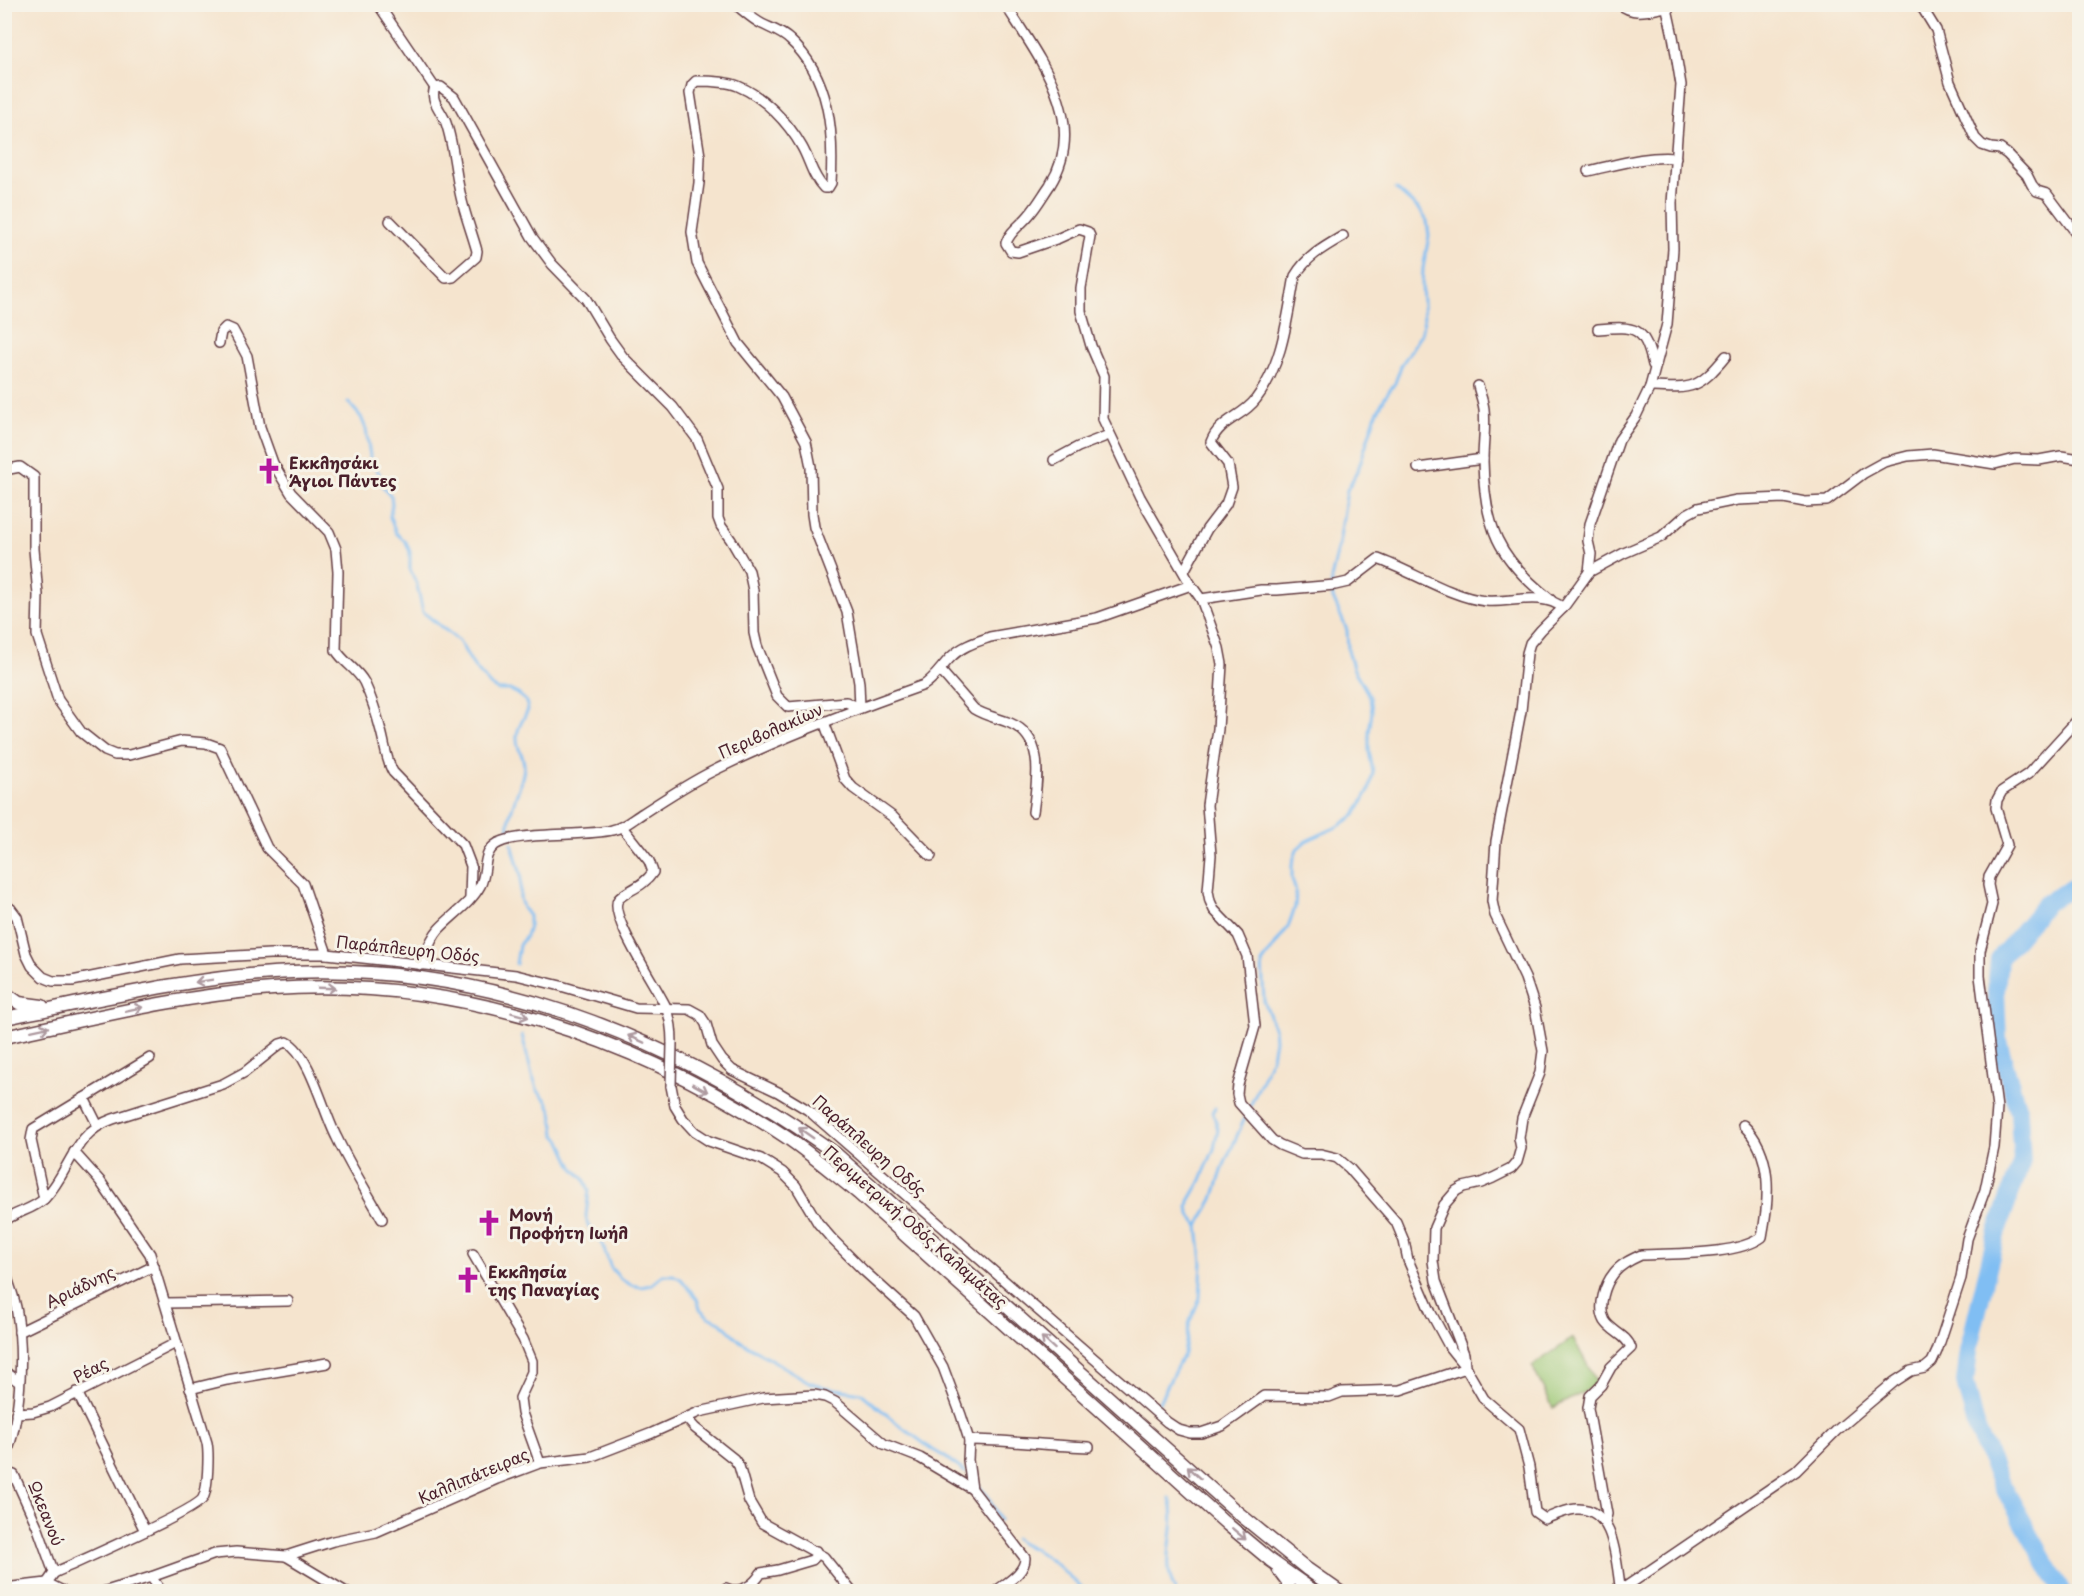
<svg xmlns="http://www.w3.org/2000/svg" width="2084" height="1596" viewBox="0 0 2084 1596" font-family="'Playpen Sans',sans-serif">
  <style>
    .green { fill: #9bc774; stroke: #727350; stroke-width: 1.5 }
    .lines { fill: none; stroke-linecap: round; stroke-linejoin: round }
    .stream { stroke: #80bef3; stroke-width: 3 }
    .river { stroke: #80bef3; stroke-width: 18 }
    .minor-casing { stroke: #643d43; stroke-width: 12 }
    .major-casing { stroke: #643d43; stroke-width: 15 }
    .minor { stroke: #fff; stroke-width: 9 }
    .major { stroke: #fff; stroke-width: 12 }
    .minor-bridge-casing { stroke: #643d43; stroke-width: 12; stroke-linecap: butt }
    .minor-bridge { stroke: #fff; stroke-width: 9 }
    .oneway { stroke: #ae9aa0 }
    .labels { text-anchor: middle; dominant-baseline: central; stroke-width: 6; stroke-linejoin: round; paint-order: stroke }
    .poi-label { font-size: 16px; font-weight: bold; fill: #4a1f2b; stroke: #f7f3e8; text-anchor: start }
    .street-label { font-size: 16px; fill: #4a1f2b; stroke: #f7f3e8 }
  </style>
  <rect width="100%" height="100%" fill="#f7f3e8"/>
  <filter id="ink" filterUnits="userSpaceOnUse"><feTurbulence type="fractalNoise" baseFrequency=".0167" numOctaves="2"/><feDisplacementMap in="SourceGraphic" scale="12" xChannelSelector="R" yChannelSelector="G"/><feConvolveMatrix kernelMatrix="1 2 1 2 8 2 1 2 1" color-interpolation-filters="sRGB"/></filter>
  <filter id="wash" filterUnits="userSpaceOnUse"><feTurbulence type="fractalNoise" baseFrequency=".008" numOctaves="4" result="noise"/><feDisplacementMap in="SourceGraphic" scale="24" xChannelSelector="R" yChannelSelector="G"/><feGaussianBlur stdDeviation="1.35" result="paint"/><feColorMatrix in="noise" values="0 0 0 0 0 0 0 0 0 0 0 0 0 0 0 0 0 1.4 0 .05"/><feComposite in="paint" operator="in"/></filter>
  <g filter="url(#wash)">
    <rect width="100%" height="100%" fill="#f5e4ce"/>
    <polygon class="green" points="1573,1338 1598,1385 1553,1408 1532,1366"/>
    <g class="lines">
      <g class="stream">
        <path d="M348,402L361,417L366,429L371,463L379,473L382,485L391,496L392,504L390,517L396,533L406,542L410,552V569L417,585L423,612L459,641L473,665L490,685L498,690H510L518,694L526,701L528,710C521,724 513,733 519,749C522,755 524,760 524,767C522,790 506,811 509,834"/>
        <polyline points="512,844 521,875 520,898 523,908 529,916 529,926 526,936 519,945 516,964"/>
        <polyline points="522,1035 532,1075 538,1091 547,1101 552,1112 555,1134 561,1141 573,1167 584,1179 589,1190 586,1216 588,1225 602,1244 611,1268 620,1278 631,1285 641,1287 651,1285 663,1275 673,1275 681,1279 697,1299 700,1309 709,1317 720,1322 740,1341 809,1382 824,1387 861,1393 898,1424 933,1450 945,1457 965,1472"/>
        <polyline points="1198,1226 1191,1217 1188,1208 1189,1201 1200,1182 1214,1149 1218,1129 1213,1113 1215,1108"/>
        <polyline points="1159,1402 1184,1353 1190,1321 1200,1298 1202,1262 1198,1226 1213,1199 1224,1165 1272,1057 1275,1040 1274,1027 1264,1001 1262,963 1288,927 1295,907 1296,892 1292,879 1292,864 1297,849 1306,841 1339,826 1355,815 1369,790 1373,772 1369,751 1369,732 1372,712 1370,697 1353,668 1348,650 1347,630 1333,598 1331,579 1339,545 1347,490 1358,470 1375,417 1385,397 1395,383 1401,366 1421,334 1424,320 1422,286 1423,268 1429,236 1427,221 1420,210 1396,189"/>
        <polyline points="975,1482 988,1496 1000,1520"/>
        <path d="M1170,1498C1180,1531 1158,1559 1176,1592"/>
        <polyline points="1015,1539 1022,1544 1034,1549 1053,1562 1087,1592"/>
      </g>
      <polyline class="river" points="2062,1592 2000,1481 1977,1430 1965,1382 1970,1343 1997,1231 2022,1161 2019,1113 1998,1041 1996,991 1999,959 2047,902 2080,884"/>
    </g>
  </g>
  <g filter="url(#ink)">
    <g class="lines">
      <g class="minor-casing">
        <g id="minor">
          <polyline points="378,4 435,88"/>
          <path d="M1005,4C1039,58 1090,121 1050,185C1043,195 1037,206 1029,215C1021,225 1010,231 1006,243L1011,251L1018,252L1059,238L1079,229L1088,232L1090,236L1081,288V311L1091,346L1104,376L1103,419L1140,497L1191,585L1201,599L1219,648L1222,664L1218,729L1207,805L1211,855L1208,891L1210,901L1214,910L1238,935L1247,956L1255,1026L1238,1085L1237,1094L1239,1103L1272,1140L1280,1145L1302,1154H1321L1337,1158L1349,1168L1396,1222L1404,1241L1408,1260L1431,1313L1450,1348L1466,1368L1484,1399L1519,1429L1529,1467L1535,1512L1545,1519C1555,1515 1565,1510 1576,1509C1616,1506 1616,1564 1621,1592"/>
          <path d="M1620,4C1633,16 1650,10 1666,7"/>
          <polyline points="1920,4 1936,30 1950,82 1975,138 1982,145 1991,148 2000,149 2007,154 2027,175 2032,185 2037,191 2047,194 2080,238"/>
          <path d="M1588,171C1616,165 1646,155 1676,158"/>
          <path d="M390,221L446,278L453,277L476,257L477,251C472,233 465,215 461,197C455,172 454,146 446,123C442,111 429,100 435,88L441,87L454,97L532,237L552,264L586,299L610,339L623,357L673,407L697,439L718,489V518L721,526L731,540L749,571L753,590L754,633L757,646L777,696L788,707L846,702L860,708L859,683L847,612L814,527L812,514L811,467L806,442L782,397L738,343L697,263L692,232L699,183L700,156L690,93L692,85L696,81C708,81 726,81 738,86C764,97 788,122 802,147C810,161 812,176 824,188H828L831,183C834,132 830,76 790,40C782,32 772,29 762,24C752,19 744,11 735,4"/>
          <path d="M1598,329C1636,326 1644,326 1653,365"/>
          <path d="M219,343L221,332L226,327L233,330L247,356L260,427L273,463L291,493L329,532L336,549L338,572L336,650C344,663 357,669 364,682C371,697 377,715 381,731C385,745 386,760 393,772L463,845L471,866L470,898"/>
          <path d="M1478,386C1480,394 1483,401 1484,409C1486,426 1483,443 1483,460C1484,526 1498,559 1551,600"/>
          <path d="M1650,387C1692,389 1698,390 1726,356"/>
          <polyline points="1054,460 1078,447 1109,435"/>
          <polyline points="1418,468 1483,459"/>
          <polyline points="4,470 20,467 34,477 34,549 38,595 37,635 58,700 81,732 105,751 115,755 129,755 182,741 206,743 220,748 267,848 303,884 327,954"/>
          <path d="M1184,571L1207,529L1226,504L1232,487L1228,464L1211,442C1219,420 1243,417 1256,399C1283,364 1287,318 1295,276C1306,257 1324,247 1343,236"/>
          <polyline points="1589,572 1624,553 1661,537 1687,514 1698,508 1737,500 1784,498 1805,502 1827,501 1864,473 1884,462 1908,456 1933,454 1995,464 2015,459 2039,460 2061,456 2080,459"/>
          <path d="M1201,599L1261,590H1277L1335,585L1348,582L1378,559C1411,571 1453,598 1486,601C1511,603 1543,591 1563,608"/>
          <path d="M940,670L974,709C985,716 998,718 1010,723C1046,738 1037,781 1033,812"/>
          <polyline points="824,722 845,779 853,788 893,817 931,856"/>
          <path d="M622,827L649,861L653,872C643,888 624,891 618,900C608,915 658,989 666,1007C671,1019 672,1031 672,1043"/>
          <polyline points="4,904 11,909 17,917 26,954 32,966 43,977 53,981 72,981 180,959 270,954 327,954 516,975 561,986 636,1008 689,1009 700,1015 706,1024 712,1045 722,1060 732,1070 778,1092 808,1110 1167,1422 1179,1430 1190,1433 1201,1433 1222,1426 1264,1396 1329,1397 1342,1392 1400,1390 1466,1368"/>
          <path d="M421,965C426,953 430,939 439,929C452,915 471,903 480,886C488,872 481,856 495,845C514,831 585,837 612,830C624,828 633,819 643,813C666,798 689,783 713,771C781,737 853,710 924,685C935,678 941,667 951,657C962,646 976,642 990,637L1097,618L1191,585"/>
          <polyline points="4,1019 5,991"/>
          <path d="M671,1086L675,1106L683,1119L695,1132L709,1141L761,1159L782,1172L796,1186L818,1223L832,1239L863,1270L914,1316L943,1367L961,1415L969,1440L968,1460L972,1489L1025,1558C1025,1573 1007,1582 995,1592"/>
          <polyline points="84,1098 98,1126"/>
          <polyline points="44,1199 31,1140 33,1129 150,1058"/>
          <path d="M4,1221C17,1211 33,1210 45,1198C71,1171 72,1133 113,1119L223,1084L245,1072L280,1044L287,1042C310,1054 324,1114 337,1138C350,1166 367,1192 382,1219"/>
          <polyline points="473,1254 523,1339 532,1361 532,1372 520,1398 522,1413 540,1463"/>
          <path d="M4,1268C8,1283 15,1297 17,1313C24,1357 21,1419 4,1461"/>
          <polyline points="166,1303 288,1301"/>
          <polyline points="19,1332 154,1266"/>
          <polyline points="1465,1366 1464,1354 1436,1281 1433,1261 1434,1228 1444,1205 1456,1191 1463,1187 1481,1183 1493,1178 1511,1169 1517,1162 1521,1148 1519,1138 1522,1118 1540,1073 1543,1051 1535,1008 1525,978 1495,915 1492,901 1496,841 1521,711 1527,653 1530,643 1541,630 1563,608 1589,572 1591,554 1588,541 1590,524 1619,440 1636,416 1650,387 1667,324 1673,249 1672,203 1681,85 1673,36 1666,4"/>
          <polyline points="4,1371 19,1382"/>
          <polyline points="190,1389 227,1380 327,1363"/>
          <polyline points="77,1392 145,1531"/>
          <polyline points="16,1413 33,1412 50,1407 176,1343"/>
          <polyline points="686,1418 695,1428 734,1459 739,1466 749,1501 762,1523 824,1557 852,1592"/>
          <path d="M969,1440C1009,1440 1049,1446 1089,1447"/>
          <polyline points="4,1472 14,1475 37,1526 54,1573"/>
          <path d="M1605,1522L1607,1514L1588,1408L1590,1396L1601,1385L1611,1367L1631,1348C1627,1335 1612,1332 1605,1321C1597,1307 1605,1284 1614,1273C1621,1264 1632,1259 1641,1255C1674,1253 1736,1256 1762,1237C1769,1200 1774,1154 1743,1125"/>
          <polyline points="286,1556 346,1592"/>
          <polyline points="151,1577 162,1592"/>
          <path d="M47,1583L54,1573C75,1563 196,1511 203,1498C208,1489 209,1454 207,1443L150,1254L100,1181L74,1152"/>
          <polyline points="4,1588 47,1583 65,1592"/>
          <path d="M726,1588C740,1595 754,1585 761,1573L778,1570L812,1560L815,1557L816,1551"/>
          <polyline points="1621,1590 1796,1471 1836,1431 1894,1382 1911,1371 1925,1368 1932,1362 1937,1351 1961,1278 1967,1239 1985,1190 1994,1147 1997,1108 1980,976 1980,951 1992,904 1988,885 1989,877 2007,845 1996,808 1997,800 2002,791 2028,774 2080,717"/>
          <polyline points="103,1592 151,1577 215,1554 236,1552 286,1556 333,1541 376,1532 497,1479 540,1463 590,1457 652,1433 699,1412 763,1398 814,1395 825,1397 835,1402 884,1444 920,1458 972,1489"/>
          <polyline points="468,1592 470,1590"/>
        </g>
      </g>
      <g class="major-casing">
        <g id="major">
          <polyline points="6,994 19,1003 42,1006"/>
          <path d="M4,1018C93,1001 182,979 273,973C479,959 670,1035 835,1153L1237,1512L1307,1569L1340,1592"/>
          <path d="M4,1037C93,1018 182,995 273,989C454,976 636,1038 786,1137C811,1154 834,1174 858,1193L1228,1525L1270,1560L1315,1592"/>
          <polyline points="1279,1570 1288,1582 1288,1592"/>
        </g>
      </g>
      <use href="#minor" class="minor"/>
      <use href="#major" class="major"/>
      <g class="minor-bridge-casing">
        <polyline id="minor-bridge" points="671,1086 672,1043"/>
      </g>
      <use href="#minor-bridge" class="minor-bridge"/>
    </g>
    <defs><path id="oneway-shaft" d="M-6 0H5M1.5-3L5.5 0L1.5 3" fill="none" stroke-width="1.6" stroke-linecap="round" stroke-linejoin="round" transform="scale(1.5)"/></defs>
    <g class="oneway">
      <use href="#oneway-shaft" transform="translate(204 981) rotate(171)"/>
      <use href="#oneway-shaft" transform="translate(327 988) rotate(2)"/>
      <use href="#oneway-shaft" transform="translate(134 1009) rotate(-12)"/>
      <use href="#oneway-shaft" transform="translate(520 1015) rotate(15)"/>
      <use href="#oneway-shaft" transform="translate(40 1029) rotate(-12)"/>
      <use href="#oneway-shaft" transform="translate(636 1039) rotate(-156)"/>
      <use href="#oneway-shaft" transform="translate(700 1088) rotate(29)"/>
      <use href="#oneway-shaft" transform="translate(806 1133) rotate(-145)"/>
      <use href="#oneway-shaft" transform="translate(1048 1343) rotate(-138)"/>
      <use href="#oneway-shaft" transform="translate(1194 1473) rotate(-138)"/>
      <use href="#oneway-shaft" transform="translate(1239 1534) rotate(40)"/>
    </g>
  </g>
  <defs>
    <g id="church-bare" transform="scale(2.07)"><path d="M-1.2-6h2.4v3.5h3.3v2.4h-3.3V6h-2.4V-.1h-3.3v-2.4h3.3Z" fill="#b5179e" stroke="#f7f3e8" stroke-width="2.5" paint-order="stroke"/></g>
  </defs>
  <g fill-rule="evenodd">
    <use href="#church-bare" x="269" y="471"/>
    <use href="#church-bare" x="489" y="1223"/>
    <use href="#church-bare" x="468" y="1280"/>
  </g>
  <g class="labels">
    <g class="poi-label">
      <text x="289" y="462">Εκκλησάκι<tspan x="289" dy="18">Άγιοι Πάντες</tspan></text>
      <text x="509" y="1214">Μονή<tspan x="509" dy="18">Προφήτη Ιωήλ</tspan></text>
      <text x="488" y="1271">Εκκλησία<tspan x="488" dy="18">της Παναγίας</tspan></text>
    </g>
    <g class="street-label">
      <text transform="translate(770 730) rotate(-24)">Περιβολακίων</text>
      <text transform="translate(408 948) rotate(6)">Παράπλευρη Οδός</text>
      <text transform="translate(870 1145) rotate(41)">Παράπλευρη Οδός</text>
      <text transform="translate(916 1226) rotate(41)">Περιμετρική Οδός Καλαμάτας</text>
      <text transform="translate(80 1286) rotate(-26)">Αριάδνης</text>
      <text transform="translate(90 1369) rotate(-27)">Ρέας</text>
      <text transform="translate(473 1475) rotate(-23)">Καλλιπάτειρας</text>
      <text transform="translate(47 1513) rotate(68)">Ωκεανού</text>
    </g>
  </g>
  <rect width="2084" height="1596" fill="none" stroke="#f7f3e8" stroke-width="24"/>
</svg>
